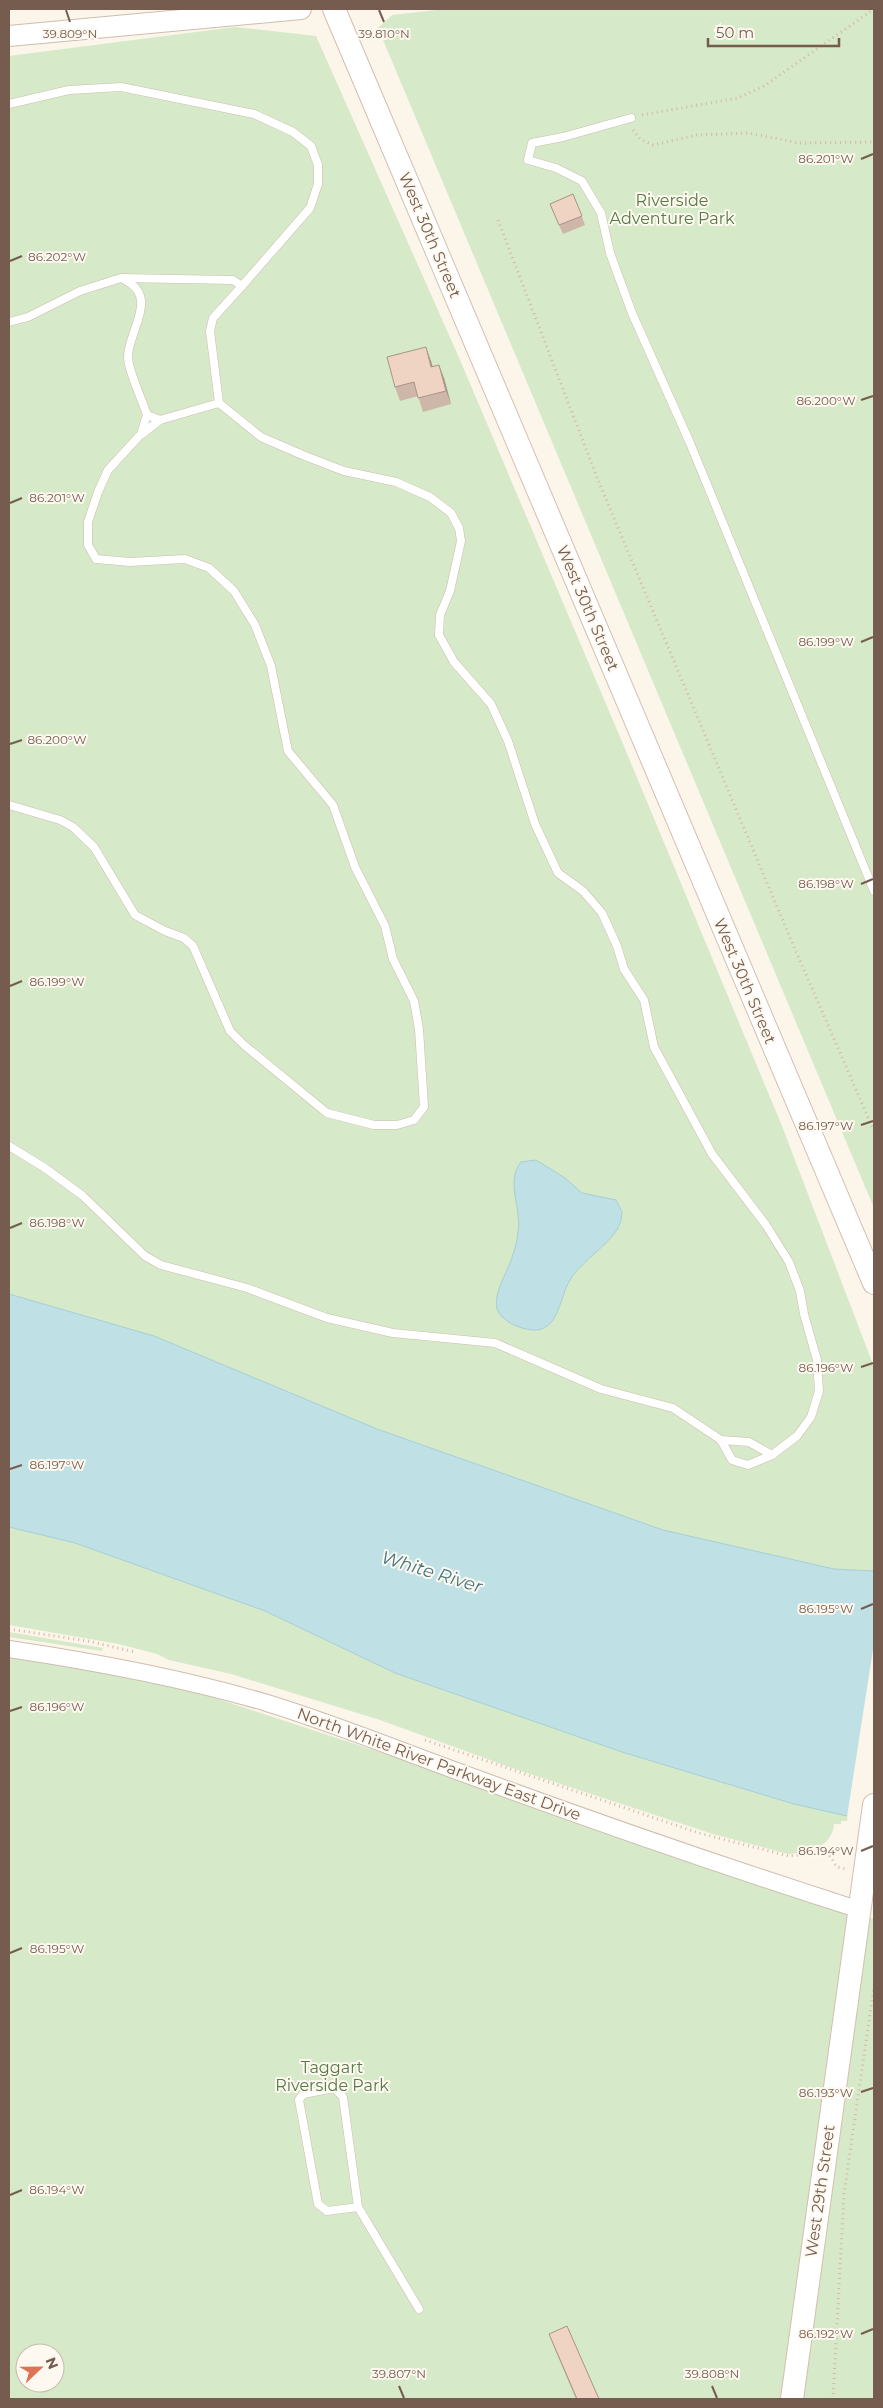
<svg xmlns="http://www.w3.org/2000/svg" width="883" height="2408" viewBox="0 0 883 2408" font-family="Montserrat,sans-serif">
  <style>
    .green { fill: #d6e9c8; fill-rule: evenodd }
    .water { fill: #bfe0e5; stroke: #a5cfd6 }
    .pier { fill: #fcf5ea }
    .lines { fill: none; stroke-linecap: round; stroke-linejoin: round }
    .service-casing { stroke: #cebdb0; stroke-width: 9 }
    .minor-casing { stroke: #cebdb0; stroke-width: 18 }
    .tertiary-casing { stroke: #cebdb0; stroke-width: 22 }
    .secondary-casing { stroke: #d3bfb0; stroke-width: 24 }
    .path { stroke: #d5b8a5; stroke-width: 3; stroke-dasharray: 1 4; stroke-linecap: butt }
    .service { stroke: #fff; stroke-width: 8 }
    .minor { stroke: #fff; stroke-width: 16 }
    .tertiary { stroke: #fff; stroke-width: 20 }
    .secondary { stroke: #fff; stroke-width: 22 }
    .wall { fill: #ceb6a8 }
    .shaded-wall { fill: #a89488 }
    .building { fill: #f0d4c3; stroke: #a89488 }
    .ticks { fill: none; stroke: #765c4e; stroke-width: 2 }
    .labels { text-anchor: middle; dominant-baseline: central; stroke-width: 4; stroke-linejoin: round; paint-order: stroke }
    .park-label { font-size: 16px; fill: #567b46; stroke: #fef9f0 }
    .street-label { font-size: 16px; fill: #765c4e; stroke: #fef9f0 }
    .water-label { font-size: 18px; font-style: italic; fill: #457781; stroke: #fef9f0 }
    .ticks-label { font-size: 12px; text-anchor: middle; fill: #765c4e; stroke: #fef9f0; stroke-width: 4; stroke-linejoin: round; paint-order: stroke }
  </style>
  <rect width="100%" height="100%" fill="#fcf5ea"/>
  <g class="green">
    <polygon points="445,9 874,9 874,1208 378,28 392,15"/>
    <polygon points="235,27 316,36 457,353 623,744 782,1126 874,1367 874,1571 834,1569 663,1530 377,1429 154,1336 9,1294 9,56"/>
    <path d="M9,1527L75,1543L265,1611L395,1673L625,1753L794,1804L848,1815L847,1821H841V1824H834C833,1838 822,1849 808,1850L809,1852L788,1854L713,1834L512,1768L380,1720L231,1674L169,1660L157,1654L119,1644L9,1625Z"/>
    <polygon points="9,1632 103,1648 102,1651 9,1637"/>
    <path d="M9,1656L80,1667L200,1693L860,1910L874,1920V2399H9ZM25,2353H55V2383H25Z"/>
  </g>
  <g class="water">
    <path d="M536,1160L565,1178L582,1193L616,1200L622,1212C621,1216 622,1220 620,1223C615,1241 580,1262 570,1280C559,1298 559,1332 532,1330C520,1329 501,1321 497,1309C493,1292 509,1270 513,1254C516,1247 517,1239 518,1232C522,1209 505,1181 521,1162Z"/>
    <polygon points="9,1294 154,1336 377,1429 663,1530 834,1569 874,1571 874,1822 794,1804 625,1753 395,1673 265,1611 75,1543 9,1527"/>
  </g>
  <polygon class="pier" points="874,1643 874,1824 847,1817"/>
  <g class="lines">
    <g class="service-casing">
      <g id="service">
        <polyline points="9,104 69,90 121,87 254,114 293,132 311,146 318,165 318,184 310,208 242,286 233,280 121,278 80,291 28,317 9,322"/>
        <polyline points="631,118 563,137 532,143 528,160 556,168 582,181 601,213 610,253 632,313 690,443 874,891"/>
        <path d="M125,280C159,297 129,330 128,356C127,368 143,402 147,415L160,420L219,403L210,331L213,318L242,286"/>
        <polyline points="142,434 160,420"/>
        <polyline points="9,805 60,820 73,827 94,847 135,915 165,931 184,938 193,946 230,1031 244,1045 327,1113 374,1125 397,1125 414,1120 424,1107 419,1029 414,1001 393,959 385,926 355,867 333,805 288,751 271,666 255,625 234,591 209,568 185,559 130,562 96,559 88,545 88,522 98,492 108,470 141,434 147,415"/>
        <polyline points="9,1146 45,1168 83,1196 145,1256 161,1265 247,1288 327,1318 393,1333 495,1343 601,1389 673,1408 721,1440 732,1460 748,1465 772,1455 797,1436 811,1417 819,1391 817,1360 804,1314 800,1291 789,1262 766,1225 712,1154 654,1047 644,1000 624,969 617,946 602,913 583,891 558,873 535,824 508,741 491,704 454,662 439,635 440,615 450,591 461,541 459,528 451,513 430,497 396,482 344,471 305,456 261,437 219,403"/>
        <polyline points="721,1440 749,1442 772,1455"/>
        <polyline points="358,2207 327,2211 318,2204 299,2100 303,2094 334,2088 343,2097 358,2207 419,2309"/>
      </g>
    </g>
    <g class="minor-casing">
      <path id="minor" d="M9,1649C96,1662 183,1678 267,1703C342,1726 413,1756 487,1782C610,1827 735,1870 860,1910"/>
    </g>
    <g class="tertiary-casing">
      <polyline id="tertiary" points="9,36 301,9"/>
    </g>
    <g class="secondary-casing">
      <g id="secondary">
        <polyline points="334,9 874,1283"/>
        <polyline points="792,2399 874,1805"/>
      </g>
    </g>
    <g class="path">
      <polyline points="642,115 738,98 764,86 874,9"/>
      <polyline points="633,130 640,139 653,145 697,135 748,133 799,143 874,142"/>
      <polyline points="498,220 598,480 788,933 874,1131"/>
      <polyline points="9,1629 88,1641 135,1652"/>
      <polyline points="425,1740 699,1833 789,1856 827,1852 837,1867 846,1869"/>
      <polyline points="833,2399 844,2194 874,1986"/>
    </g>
    <use href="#service" class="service"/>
    <use href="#minor" class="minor"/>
    <use href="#tertiary" class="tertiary"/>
    <use href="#secondary" class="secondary"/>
  </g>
  <g class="wall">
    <polygon points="573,194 585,225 563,234 550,204"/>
    <polygon points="431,361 433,367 444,378 451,404 423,412 418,396 400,401 395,387"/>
    <polygon points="549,2334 599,2399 576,2399 554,2347"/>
  </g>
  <g class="shaded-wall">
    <polygon points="426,347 431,361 436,380 431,367"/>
    <polygon points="439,365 444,378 451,404 446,391"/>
  </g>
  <g class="building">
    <polygon points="573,194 582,216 559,225 550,204"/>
    <polygon points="426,347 431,367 439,365 446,391 418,398 414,382 395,387 387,357"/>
    <polygon points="567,2326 599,2399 577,2399 549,2334"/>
  </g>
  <path class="ticks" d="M66,10L70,22M379,10L384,22M861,159L873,154M10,261L22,256M861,400L873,396M10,503L22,498M861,642L873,637M10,744L22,740M861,884L873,879M10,986L22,981M861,1125L873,1121M10,1228L22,1223M861,1367L873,1363M10,1469L22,1465M861,1609L873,1604M10,1711L22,1707M861,1851L873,1846M10,1953L22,1948M861,2092L873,2088M10,2195L22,2190M861,2334L873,2329M399,2386L404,2398M712,2386L717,2398"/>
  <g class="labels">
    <g class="park-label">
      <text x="672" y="200">Riverside<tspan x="672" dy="18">Adventure Park</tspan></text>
      <text x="332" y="2067">Taggart<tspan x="332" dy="18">Riverside Park</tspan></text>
    </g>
    <g class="street-label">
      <text transform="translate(430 235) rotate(67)">West 30th Street</text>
      <text transform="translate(588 608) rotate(67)">West 30th Street</text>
      <text transform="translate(745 981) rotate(67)">West 30th Street</text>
      <text transform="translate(439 1764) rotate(20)">North White River Parkway East Drive</text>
      <text transform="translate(820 2191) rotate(-82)">West 29th Street</text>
    </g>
    <g class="water-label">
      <text transform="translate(432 1572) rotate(17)">White River</text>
    </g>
  </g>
  <g class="ticks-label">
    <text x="70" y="38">39.809°N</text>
    <text x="384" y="38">39.810°N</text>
    <text x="826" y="163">86.201°W</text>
    <text x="57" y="261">86.202°W</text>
    <text x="826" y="405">86.200°W</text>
    <text x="57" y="502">86.201°W</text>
    <text x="826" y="646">86.199°W</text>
    <text x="57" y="744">86.200°W</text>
    <text x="826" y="888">86.198°W</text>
    <text x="57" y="986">86.199°W</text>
    <text x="826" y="1130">86.197°W</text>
    <text x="57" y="1227">86.198°W</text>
    <text x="826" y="1372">86.196°W</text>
    <text x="57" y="1469">86.197°W</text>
    <text x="826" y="1613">86.195°W</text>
    <text x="57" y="1711">86.196°W</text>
    <text x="826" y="1855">86.194°W</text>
    <text x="57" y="1953">86.195°W</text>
    <text x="826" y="2097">86.193°W</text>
    <text x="57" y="2194">86.194°W</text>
    <text x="826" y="2338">86.192°W</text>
    <text x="399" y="2378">39.807°N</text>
    <text x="712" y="2378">39.808°N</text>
  </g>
  <rect width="883" height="2408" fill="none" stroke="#765c4e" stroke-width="20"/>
  <g transform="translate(40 2368) rotate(68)"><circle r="24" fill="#fef9f0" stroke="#c8baaf"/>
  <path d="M0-4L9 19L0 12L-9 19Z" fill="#df7356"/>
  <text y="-8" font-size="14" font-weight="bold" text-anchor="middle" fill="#765c4e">N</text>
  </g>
  <path d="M708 38v8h131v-8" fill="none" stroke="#765c4e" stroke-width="2.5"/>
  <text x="716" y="38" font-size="15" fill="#765c4e" stroke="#fef9f0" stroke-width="4" paint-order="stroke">50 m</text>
</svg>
